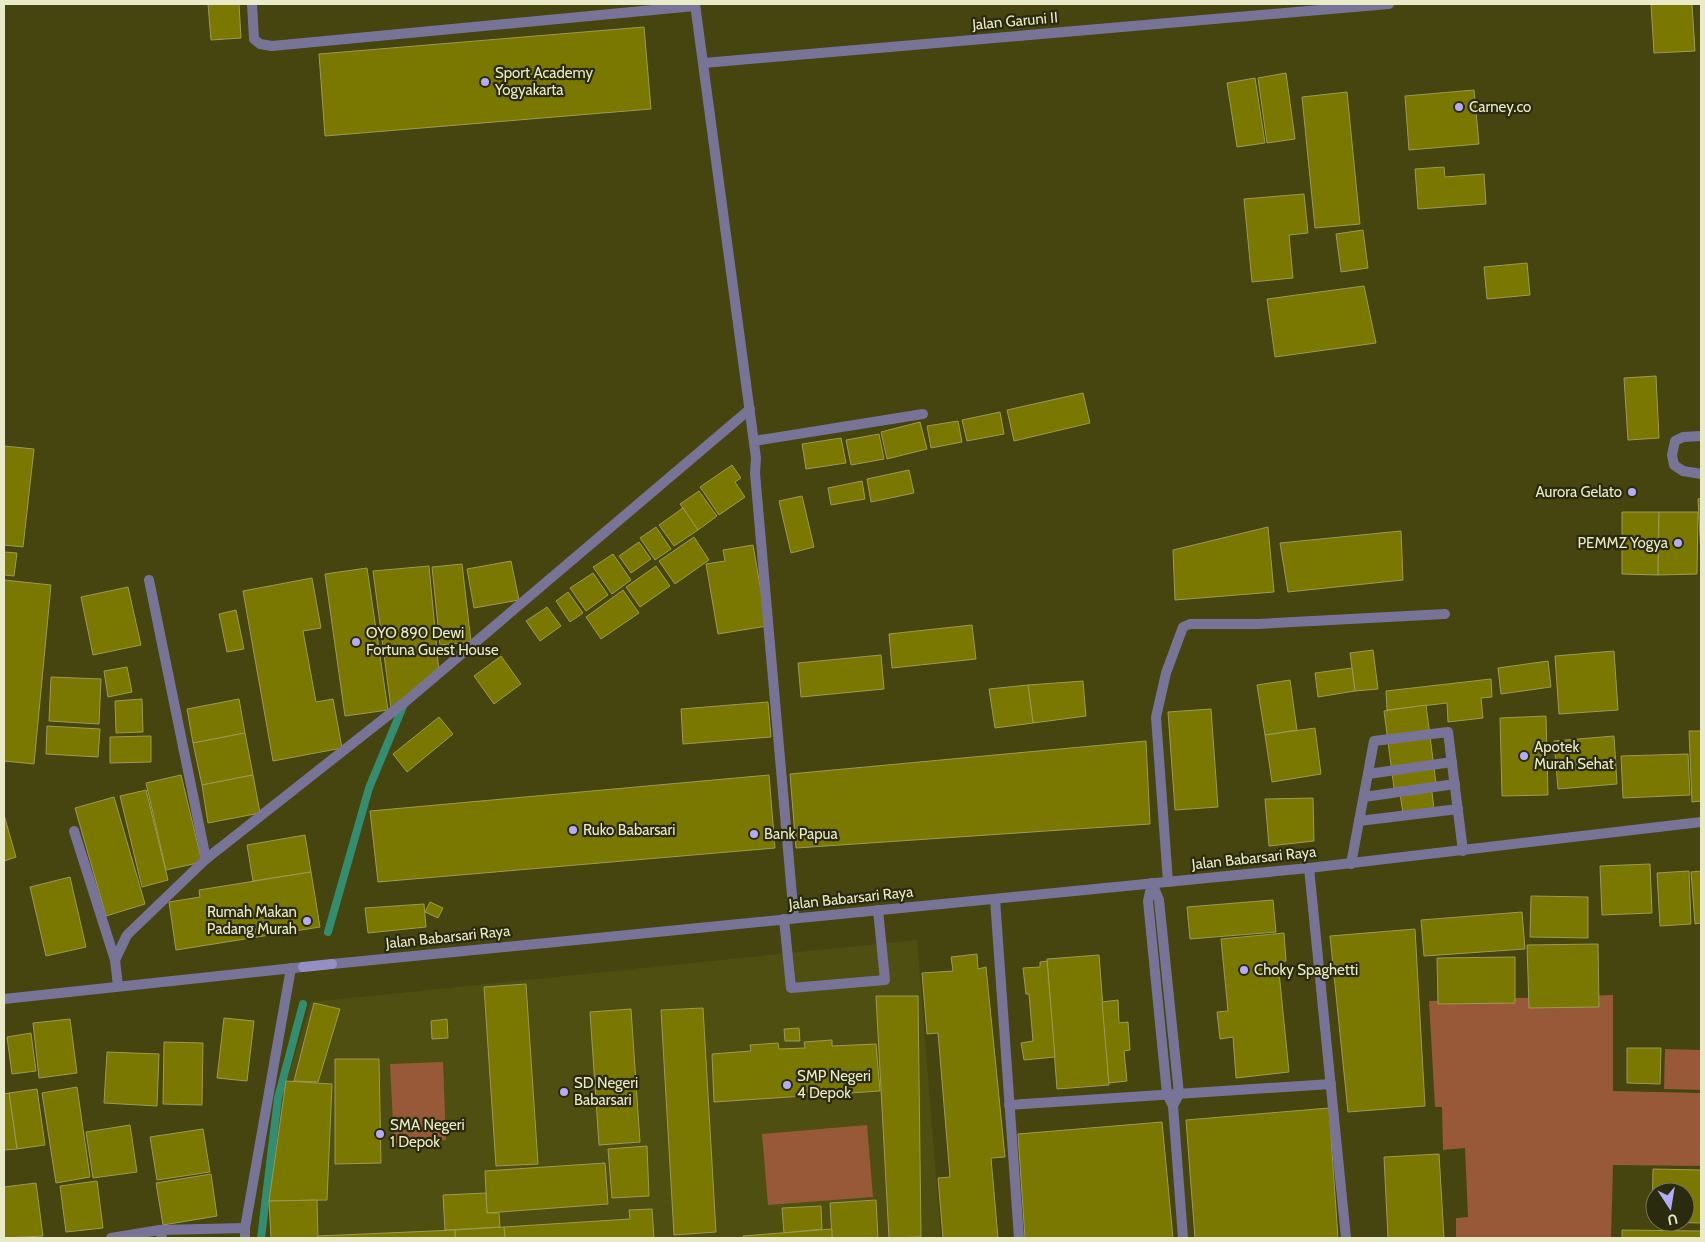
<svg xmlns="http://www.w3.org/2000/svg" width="1705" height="1242" viewBox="0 0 1705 1242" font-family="Cabin,sans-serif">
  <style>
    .built { fill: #504f12 }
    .green { fill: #975938 }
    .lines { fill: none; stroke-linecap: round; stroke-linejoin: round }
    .stream { stroke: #338d70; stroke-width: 8 }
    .building { fill: #7b7800; stroke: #9b9a57; fill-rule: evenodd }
    .service { stroke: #777498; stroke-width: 10 }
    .minor { stroke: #777498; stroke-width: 10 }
    .tertiary { stroke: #777498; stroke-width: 10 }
    .secondary { stroke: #958fc7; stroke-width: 10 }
    .poi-dot { fill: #b4acf9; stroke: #2a2a0e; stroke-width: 2 }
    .labels { text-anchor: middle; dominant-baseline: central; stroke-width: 4.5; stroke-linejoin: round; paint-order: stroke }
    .street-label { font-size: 15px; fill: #e9eac8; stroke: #2a2a0e }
    .poi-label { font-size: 15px; fill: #e9eac8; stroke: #2a2a0e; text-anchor: start }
  </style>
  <rect width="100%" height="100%" fill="#46450f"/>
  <polygon class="built" points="917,940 941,1238 271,1238 269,1201 282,1098 311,1002"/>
  <g class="green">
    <polygon points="1613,995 1613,1091 1701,1093 1701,1166 1613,1165 1611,1238 1456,1238 1456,1218 1468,1217 1465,1148 1443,1150 1442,1107 1435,1107 1429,1001"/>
    <polygon points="1665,1049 1701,1050 1701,1090 1664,1089"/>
    <polygon points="443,1062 446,1140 394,1143 390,1064"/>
    <polygon points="867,1125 873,1197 768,1205 762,1134"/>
  </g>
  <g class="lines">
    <g class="stream">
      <polyline points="328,932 369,788 404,704"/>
      <polyline points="261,1238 278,1098 303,1004"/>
    </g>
  </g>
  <g class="building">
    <polygon points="208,4 239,4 241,38 211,40"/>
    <polygon points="1651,4 1692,4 1695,51 1654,53"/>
    <polygon points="644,27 651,109 325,136 319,54"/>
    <polygon points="1286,73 1295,139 1267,143 1258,78"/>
    <polygon points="1255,78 1265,143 1237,147 1227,83"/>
    <polygon points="1474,90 1479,144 1409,150 1405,96"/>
    <polygon points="1347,92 1360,224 1315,228 1302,97"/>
    <polygon points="1444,167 1445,177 1484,174 1486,204 1418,209 1415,169"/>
    <polygon points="1304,194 1308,233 1289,235 1293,278 1252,282 1244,199"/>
    <polygon points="1363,230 1368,268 1341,272 1336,234"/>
    <polygon points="1527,263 1530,295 1487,299 1484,267"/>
    <polygon points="1364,286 1376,343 1275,357 1267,299"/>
    <polygon points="1656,376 1659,438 1628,440 1624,378"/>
    <polygon points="1083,393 1090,423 1014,441 1007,410"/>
    <polygon points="1000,412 1004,434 967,441 962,420"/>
    <polygon points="958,421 962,442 931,448 927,426"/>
    <polygon points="920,422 927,449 887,459 881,432"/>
    <polygon points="879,434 884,459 851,465 846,440"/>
    <polygon points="841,438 846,463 806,469 802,444"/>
    <polygon points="4,446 34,449 23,547 4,545"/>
    <polygon points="732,465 741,478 735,482 745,497 719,515 700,487"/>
    <polygon points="909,470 914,493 871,502 867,479"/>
    <polygon points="862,481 865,499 831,505 828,488"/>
    <polygon points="699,491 717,516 698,530 680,504"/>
    <polygon points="802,496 814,547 791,553 779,501"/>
    <polygon points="1701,498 1701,555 1698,499"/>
    <polygon points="683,508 698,530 674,546 659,525"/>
    <polygon points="1622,512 1659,512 1658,575 1622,574"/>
    <polygon points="1659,512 1698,512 1697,574 1658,575"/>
    <polygon points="656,527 671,549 655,560 640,538"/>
    <polygon points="1268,527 1274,592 1175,600 1173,550"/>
    <polygon points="1401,531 1403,580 1288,592 1280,543"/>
    <polygon points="694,537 709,560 675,584 659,561"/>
    <polygon points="639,542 651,559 631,573 619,556"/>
    <polygon points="753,545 767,626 718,634 706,564 725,561 723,550"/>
    <polygon points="4,552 17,553 14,576 4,575"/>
    <polygon points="613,554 631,580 612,594 593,567"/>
    <polygon points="511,561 519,600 474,608 467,569"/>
    <polygon points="462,564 471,642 440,645 432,567"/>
    <polygon points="429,566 439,672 391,708 373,571"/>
    <polygon points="656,566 670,586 640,607 626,587"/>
    <polygon points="367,568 388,710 345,716 325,574"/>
    <polygon points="593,573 608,595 586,611 570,588"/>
    <polygon points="312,578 321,628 303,631 316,702 333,699 342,748 273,761 243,591"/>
    <polygon points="4,580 51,585 34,764 4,761"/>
    <polygon points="128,587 141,645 93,655 81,597"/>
    <polygon points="623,590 639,613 601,639 586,617"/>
    <polygon points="568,592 583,613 570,622 556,601"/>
    <polygon points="547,607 561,626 540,641 526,621"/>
    <polygon points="236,610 244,649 227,652 219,614"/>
    <polygon points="972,625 976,659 892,668 889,634"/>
    <polygon points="1373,650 1378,689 1355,691 1350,653"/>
    <polygon points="1614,651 1618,710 1559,714 1555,656"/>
    <polygon points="881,655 884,689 801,697 798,663"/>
    <polygon points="501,656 521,684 494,704 474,676"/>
    <polygon points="1548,661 1551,687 1501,694 1498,668"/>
    <polygon points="127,667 132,692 108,697 104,671"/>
    <polygon points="1352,668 1355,691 1318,697 1315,673"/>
    <polygon points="51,677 101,679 99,724 49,721"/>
    <polygon points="1491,679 1492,697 1481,698 1483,718 1448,722 1447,703 1387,710 1386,691"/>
    <polygon points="1290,680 1297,730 1265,735 1257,685"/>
    <polygon points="1083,681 1086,716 1033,723 1028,685"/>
    <polygon points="1028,685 1033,723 995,728 989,689"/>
    <polygon points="142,699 143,732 116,733 115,701"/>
    <polygon points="239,699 245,733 193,743 187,709"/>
    <polygon points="768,702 771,737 683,744 681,709"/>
    <polygon points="1426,705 1436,783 1394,788 1384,711"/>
    <polygon points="1211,709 1218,807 1175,810 1168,712"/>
    <polygon points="1546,716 1548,795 1502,796 1500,718"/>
    <polygon points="439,717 453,734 407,772 393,754"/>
    <polygon points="47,726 100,729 98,757 46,754"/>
    <polygon points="1315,728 1321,774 1272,782 1265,735"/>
    <polygon points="1689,731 1701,731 1701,801 1692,802"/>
    <polygon points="245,733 253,775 202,785 193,743"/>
    <polygon points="151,736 151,762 110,763 110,737"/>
    <polygon points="1614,736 1617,784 1558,789 1554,741"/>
    <polygon points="1146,741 1150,824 796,848 790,774"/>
    <polygon points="1688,754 1690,795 1623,798 1621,756"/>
    <polygon points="181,775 202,862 166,870 146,783"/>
    <polygon points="253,775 260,813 208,823 202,785"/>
    <polygon points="769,775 775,848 378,882 370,811"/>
    <polygon points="1431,784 1434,809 1403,813 1399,788"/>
    <polygon points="146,790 168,880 142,887 120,796"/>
    <polygon points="114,797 145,904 106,916 75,808"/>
    <polygon points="1313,798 1314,841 1269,846 1265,799"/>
    <polygon points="4,815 16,857 4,861"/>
    <polygon points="305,835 311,872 253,881 247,845"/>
    <polygon points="1650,864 1652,913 1602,915 1600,866"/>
    <polygon points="1689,871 1691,924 1660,926 1657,873"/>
    <polygon points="1701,871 1701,923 1695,924 1691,872"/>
    <polygon points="311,872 320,927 176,950 169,902 200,897 199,890"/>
    <polygon points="70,877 86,947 46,956 30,887"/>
    <polygon points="1531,896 1588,897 1588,938 1530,937"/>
    <polygon points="1273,900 1276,932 1190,939 1187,907"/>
    <polygon points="430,902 443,908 438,918 425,912"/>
    <polygon points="424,904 426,927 368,933 365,908"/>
    <polygon points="1522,912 1525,949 1424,956 1421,920"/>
    <polygon points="1415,929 1425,1106 1348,1112 1330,936"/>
    <polygon points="1284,933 1286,961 1278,962 1289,1072 1236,1078 1233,1037 1220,1039 1217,1012 1228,1011 1221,939"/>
    <polygon points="1598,944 1599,1007 1529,1008 1527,945"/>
    <polygon points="977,954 978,969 986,967 1005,1157 991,1158 998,1238 943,1238 938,1178 950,1177 938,1033 927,1034 922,973 953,971 951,957"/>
    <polygon points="1099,955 1109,1085 1057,1089 1047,959"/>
    <polygon points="1515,957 1515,1003 1438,1004 1437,958"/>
    <polygon points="1047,961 1055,1057 1024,1060 1021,1043 1033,1041 1029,994 1026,994 1023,968 1040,967 1040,962"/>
    <polygon points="526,984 538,1164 496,1166 484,987"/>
    <polygon points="876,996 918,996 921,1237 889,1238"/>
    <polygon points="1118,1000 1119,1023 1128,1022 1130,1050 1124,1051 1127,1081 1109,1083 1102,1002"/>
    <polygon points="314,1003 340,1009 318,1082 294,1081"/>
    <polygon points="703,1008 716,1232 674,1235 661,1010"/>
    <polygon points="631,1009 640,1142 599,1145 590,1012"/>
    <polygon points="224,1018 254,1021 247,1081 217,1078"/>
    <polygon points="70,1019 77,1073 39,1078 33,1023"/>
    <polygon points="447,1019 448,1038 432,1039 431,1021"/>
    <polygon points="799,1028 800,1041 785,1041 784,1029"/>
    <polygon points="31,1033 36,1071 12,1074 7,1037"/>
    <polygon points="832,1040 832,1046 876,1044 880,1091 714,1102 712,1054 751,1051 750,1045 778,1043 779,1049 805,1048 804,1042"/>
    <polygon points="164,1042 203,1043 202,1105 163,1104"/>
    <polygon points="1627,1048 1661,1048 1660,1084 1627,1083"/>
    <polygon points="107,1052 159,1054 157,1106 104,1103"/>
    <polygon points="335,1059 379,1059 381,1163 335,1164"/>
    <polygon points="286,1081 332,1084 327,1200 269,1201"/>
    <polygon points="77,1087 90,1177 56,1183 42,1093"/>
    <polygon points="37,1089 45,1145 17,1149 9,1093"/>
    <polygon points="9,1093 17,1149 4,1150 4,1094"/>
    <polygon points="1329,1108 1338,1238 1195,1238 1186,1120"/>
    <polygon points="1162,1122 1173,1238 1025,1238 1018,1134"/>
    <polygon points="130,1125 137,1172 93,1178 86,1132"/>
    <polygon points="203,1129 210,1172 157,1180 150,1137"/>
    <polygon points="647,1146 649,1196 612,1198 608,1149"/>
    <polygon points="1439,1154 1444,1238 1388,1238 1384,1157"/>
    <polygon points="605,1163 608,1204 487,1213 485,1171"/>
    <path d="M1653,1169L1701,1170V1223L1652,1222ZM1655,1192H1685V1222H1655Z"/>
    <polygon points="211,1174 217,1216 163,1225 156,1183"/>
    <polygon points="97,1181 103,1228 66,1232 60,1186"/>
    <polygon points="36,1183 43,1236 4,1238 4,1187"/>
    <polygon points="486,1193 487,1213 499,1213 500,1227 445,1230 443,1195"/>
    <polygon points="317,1200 318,1238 271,1238 269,1201"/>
    <polygon points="876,1200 878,1238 832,1238 830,1203"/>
    <polygon points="821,1206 822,1229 784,1233 782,1208"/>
    <polygon points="652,1209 654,1238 505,1238 504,1227 630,1219 629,1210"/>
    <polygon points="504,1227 505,1238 455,1238 455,1230"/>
    <polygon points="832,1229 832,1238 743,1238 743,1236"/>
    <polygon points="455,1230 455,1238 318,1238 318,1236"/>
    <polygon points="1622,1230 1701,1231 1701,1238 1622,1238"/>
  </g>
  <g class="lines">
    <g class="service">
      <polyline points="1701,436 1683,437 1675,441 1672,455 1674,465 1683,471 1701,474"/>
      <polyline points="1368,774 1452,762"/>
      <polyline points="1364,797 1455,784"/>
      <polyline points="1359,821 1458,809"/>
      <polyline points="74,831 115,960"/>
      <polyline points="1351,864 1374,741 1448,732 1463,851"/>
      <polyline points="784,919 791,988 885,980 878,910"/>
      <polyline points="245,1228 291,968"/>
    </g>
    <g class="minor">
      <polyline points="252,4 254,39 260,44 272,46 695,6"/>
      <polyline points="695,4 756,458 755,473 794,918"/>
      <polyline points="704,63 1389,4"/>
      <polyline points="754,441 923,414"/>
      <polyline points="149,580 206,859"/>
      <polyline points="1309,868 1346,1238"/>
      <polyline points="1168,882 1156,717 1166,673 1183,627 1190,624 1258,624 1445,614"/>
      <polyline points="995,899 1019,1238"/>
      <polyline points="118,986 115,960 127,935 206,859 405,702 750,409"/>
      <polyline points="1009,1105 1331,1084"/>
      <polyline points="160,1230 245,1228 245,1238"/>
      <polyline points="111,1238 160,1230 162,1238"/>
    </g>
    <g class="tertiary">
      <polyline points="1152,883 1148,901 1167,1094 1173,1106 1183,1238"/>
      <polyline points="1152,883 1159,900 1179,1094 1173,1106"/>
      <polyline points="332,964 1309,868 1701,822"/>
      <polyline points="4,999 303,967"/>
    </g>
    <polyline class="secondary" points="303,967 332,964"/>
  </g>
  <g class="poi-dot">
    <circle cx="485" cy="82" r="5"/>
    <circle cx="1459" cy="107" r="5"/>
    <circle cx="1632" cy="492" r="5"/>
    <circle cx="1678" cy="543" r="5"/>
    <circle cx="356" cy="642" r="5"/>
    <circle cx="1524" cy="756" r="5"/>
    <circle cx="573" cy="830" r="5"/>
    <circle cx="754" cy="834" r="5"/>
    <circle cx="307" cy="921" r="5"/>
    <circle cx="1244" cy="970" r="5"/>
    <circle cx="787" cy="1085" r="5"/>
    <circle cx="564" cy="1092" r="5"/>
    <circle cx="380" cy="1134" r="5"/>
  </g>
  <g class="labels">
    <g class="street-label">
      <text transform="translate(1015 21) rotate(-5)">Jalan Garuni II</text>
      <text transform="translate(1254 858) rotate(-6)">Jalan Babarsari Raya</text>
      <text transform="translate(851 898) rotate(-6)">Jalan Babarsari Raya</text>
      <text transform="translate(448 937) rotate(-6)">Jalan Babarsari Raya</text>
    </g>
    <g class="poi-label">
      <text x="495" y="73">Sport Academy<tspan x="495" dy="17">Yogyakarta</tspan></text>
      <text x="1469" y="107">Carney.co</text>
      <text x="1622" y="492" text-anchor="end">Aurora Gelato</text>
      <text x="1668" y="543" text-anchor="end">PEMMZ Yogya</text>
      <text x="366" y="633">OYO 890 Dewi<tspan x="366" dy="17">Fortuna Guest House</tspan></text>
      <text x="1534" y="747">Apotek<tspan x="1534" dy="17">Murah Sehat</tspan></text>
      <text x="583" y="830">Ruko Babarsari</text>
      <text x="764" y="834">Bank Papua</text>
      <text x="297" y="912" text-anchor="end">Rumah Makan<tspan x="297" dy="17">Padang Murah</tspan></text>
      <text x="1254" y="970">Choky Spaghetti</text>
      <text x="797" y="1076">SMP Negeri<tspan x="797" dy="17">4 Depok</tspan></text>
      <text x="574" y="1083">SD Negeri<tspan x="574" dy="17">Babarsari</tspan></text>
      <text x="390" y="1125">SMA Negeri<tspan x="390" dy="17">1 Depok</tspan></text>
    </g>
  </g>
  <rect width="1705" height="1242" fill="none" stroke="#e9eac8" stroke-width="10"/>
  <g transform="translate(1670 1207) rotate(168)"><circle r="24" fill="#2a2a0e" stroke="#767758"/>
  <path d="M0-4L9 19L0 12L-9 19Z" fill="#b4acf9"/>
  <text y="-8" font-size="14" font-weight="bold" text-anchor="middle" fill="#e9eac8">U</text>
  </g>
</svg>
